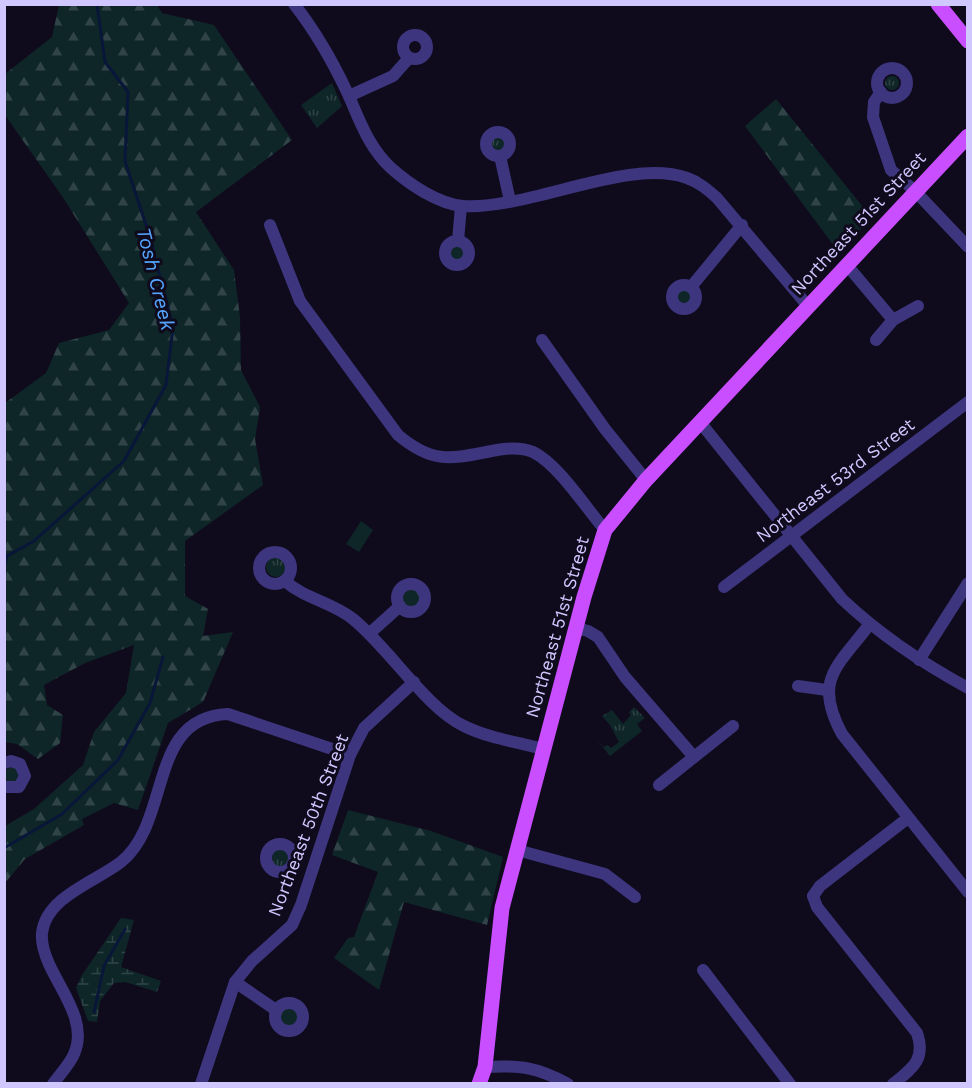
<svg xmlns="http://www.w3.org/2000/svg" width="972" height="1088" viewBox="0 0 972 1088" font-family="'Work Sans',sans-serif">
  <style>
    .grass { fill: url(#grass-tufts) }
    .forest { fill: url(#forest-firs) }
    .wetland { fill: url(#wetland-marsh) }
    .pitch { fill: #0e2627 }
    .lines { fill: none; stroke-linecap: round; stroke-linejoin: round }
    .stream { stroke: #081639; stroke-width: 3 }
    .minor { stroke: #3d357d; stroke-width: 12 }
    .major { stroke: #c84eff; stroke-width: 15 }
    .labels { text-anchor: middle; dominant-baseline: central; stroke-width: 6; stroke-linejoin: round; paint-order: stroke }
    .street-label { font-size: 18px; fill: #d1c7ff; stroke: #0f0b1d }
    .water-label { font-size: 20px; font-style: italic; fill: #55a5ff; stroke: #0f0b1d }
  </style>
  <defs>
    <pattern id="grass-tufts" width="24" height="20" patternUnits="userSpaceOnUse" patternTransform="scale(1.5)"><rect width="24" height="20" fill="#0e2627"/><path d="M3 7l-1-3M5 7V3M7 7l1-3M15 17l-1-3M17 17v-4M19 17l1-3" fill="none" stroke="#304447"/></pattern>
    <pattern id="forest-firs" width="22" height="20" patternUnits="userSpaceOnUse" patternTransform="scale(1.5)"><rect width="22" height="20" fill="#0e2627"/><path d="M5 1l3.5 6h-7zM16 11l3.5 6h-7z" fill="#304447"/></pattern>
    <pattern id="wetland-marsh" width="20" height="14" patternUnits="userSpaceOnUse" patternTransform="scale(1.5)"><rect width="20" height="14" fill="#0e2627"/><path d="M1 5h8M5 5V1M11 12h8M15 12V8" fill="none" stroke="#304447"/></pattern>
  </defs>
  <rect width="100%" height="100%" fill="#0f0b1d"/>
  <g class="grass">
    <circle cx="892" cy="83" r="7"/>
    <polygon points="332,83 342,106 317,128 301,105"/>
    <circle cx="498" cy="144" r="7"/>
    <circle cx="457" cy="253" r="7"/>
    <circle cx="684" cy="297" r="7"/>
    <circle cx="276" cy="567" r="10"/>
    <circle cx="411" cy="598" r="9"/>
    <polygon points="634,707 645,718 637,724 642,731 610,756 595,738 603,747 608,745 611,748 619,742 610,725 602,716 612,710 623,724 631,715 629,712"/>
    <polygon points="14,766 20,772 16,782 5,781 5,770"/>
    <circle cx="281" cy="858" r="9"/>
    <circle cx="289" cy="1017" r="9"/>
  </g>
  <g class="forest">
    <polygon points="59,5 157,5 162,13 214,25 292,140 196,212 234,270 240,317 241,370 260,407 255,439 263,485 185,541 185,596 208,609 203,636 233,632 203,702 168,723 138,810 114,803 82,819 84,825 25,859 5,883 5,826 34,809 83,765 94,732 126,693 134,645 85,663 44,685 47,705 63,715 60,743 38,759 17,744 5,742 5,403 46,373 59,343 109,330 129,303 64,199 5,115 5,74 52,37"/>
    <polygon points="776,99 871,217 840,254 745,126"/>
    <polygon points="348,810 431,831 503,857 487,925 404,902 379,990 334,958 348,938 354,937 378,872 332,855"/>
  </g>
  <polygon class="wetland" points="121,918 134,920 121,967 161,981 157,992 125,982 114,983 100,1001 97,1022 88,1021 76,988 82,975"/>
  <polygon class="pitch" points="361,521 373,530 359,552 346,544"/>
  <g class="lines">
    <g class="stream">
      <polyline points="4,568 7,556 34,541 124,461 166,385 173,327 149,234 125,161 128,92 105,62 97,4"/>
      <polyline points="4,848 62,814 118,760 150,703 163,657"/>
      <polyline points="94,1012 104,966 125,929"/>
    </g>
    <g class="minor">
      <path d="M294,4C316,32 333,62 348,94C360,121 369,148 391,168C409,184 438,204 463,206C530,210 628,157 687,178C699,182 708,190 717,198L807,305"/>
      <circle cx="415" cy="47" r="12"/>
      <circle cx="892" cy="83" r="15"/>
      <polyline points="881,92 874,102 873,117 891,170 915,191 968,247"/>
      <polyline points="349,96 393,76 409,58"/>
      <circle cx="498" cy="144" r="12"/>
      <polyline points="500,156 510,201"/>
      <path d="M270,225L300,301L398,435C435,466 453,458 497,450C509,448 521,447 533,452C558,464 586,508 605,530"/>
      <circle cx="457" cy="253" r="12"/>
      <polyline points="458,241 461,206"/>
      <polyline points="846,264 893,320"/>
      <circle cx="684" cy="297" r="12"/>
      <polyline points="691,287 742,225"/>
      <polyline points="542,340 605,429 646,480"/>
      <polyline points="876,340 893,320 918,306"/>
      <path d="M700,422L842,599C880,635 922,663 968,688"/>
      <circle cx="275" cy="568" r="16"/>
      <path d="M285,581C305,599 332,602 353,619C389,648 426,708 464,726C488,738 517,742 543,749"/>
      <circle cx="411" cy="598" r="14"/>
      <polyline points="724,587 968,402"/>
      <path d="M869,625C837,667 813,680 842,734L968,892"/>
      <polyline points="576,628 588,631 598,637 625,677 694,757"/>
      <polyline points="370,633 400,606"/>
      <polyline points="919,660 968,583"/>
      <polyline points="798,686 827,690"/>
      <polyline points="4,763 11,761 20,764 25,776 19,787 4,787"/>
      <polyline points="659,785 733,726"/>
      <circle cx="280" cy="858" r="14"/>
      <polyline points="517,850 605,874 635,897"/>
      <path d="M813,896L817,907L917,1033C926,1059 913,1068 893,1084"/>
      <polyline points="813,896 820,886 908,818"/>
      <polyline points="703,970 790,1084"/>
      <polyline points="235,982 276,1010"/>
      <circle cx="289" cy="1017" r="14"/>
      <path d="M485,1067C520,1065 537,1067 568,1084"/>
      <path d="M53,1084C60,1074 70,1064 74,1054C88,1023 61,991 49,964C45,955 41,943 42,933C46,897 95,882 121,862C172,821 147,717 228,714L350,755"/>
      <polyline points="201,1084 235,982 252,961 292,925 301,905 350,755 364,728 414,682"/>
    </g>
    <g class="major">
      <polyline points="938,4 968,41"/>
      <polyline points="479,1084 485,1067 502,908 584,597 605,530 646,480 968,136"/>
    </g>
  </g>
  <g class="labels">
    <g class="street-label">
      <text transform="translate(858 223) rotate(-47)">Northeast 51st Street</text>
      <text transform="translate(835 480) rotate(-37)">Northeast 53rd Street</text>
      <text transform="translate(557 627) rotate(-74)">Northeast 51st Street</text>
      <text transform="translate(308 825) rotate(-69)">Northeast 50th Street</text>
    </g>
    <g class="water-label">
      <text transform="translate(156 279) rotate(76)">Tosh Creek</text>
    </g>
  </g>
  <rect width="972" height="1088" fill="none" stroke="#d1c7ff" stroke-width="12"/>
</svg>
